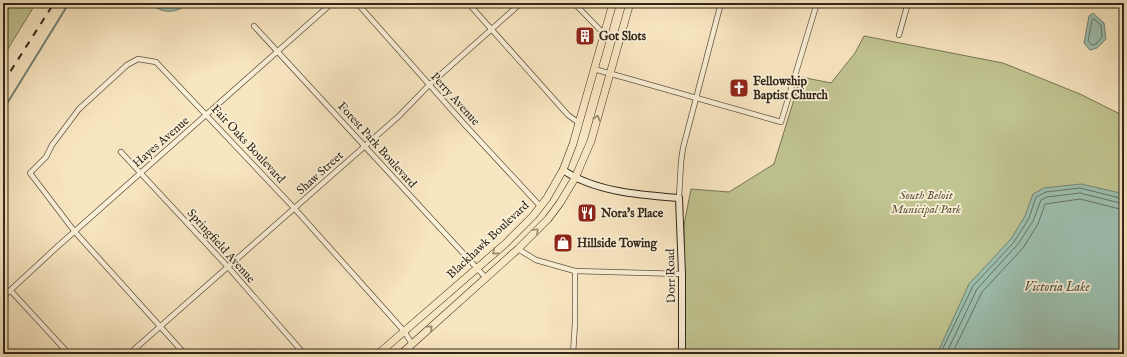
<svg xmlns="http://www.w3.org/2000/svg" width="1127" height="357" viewBox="0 0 1127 357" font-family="'IM FELL English',serif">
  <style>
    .green { fill: #c0c491; stroke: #787554 }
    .water { fill: #9dc0b0; stroke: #718273 }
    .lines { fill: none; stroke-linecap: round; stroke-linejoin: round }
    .shore { stroke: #667364; stroke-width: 1 }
    .stream { stroke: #718273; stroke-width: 2 }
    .street-casing { stroke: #625642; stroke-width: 6 }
    .secondary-casing { stroke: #302618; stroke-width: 8 }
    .primary-casing { stroke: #302618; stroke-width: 8 }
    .street { stroke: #faefd7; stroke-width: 4.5 }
    .secondary { stroke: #faefd7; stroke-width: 6 }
    .primary { stroke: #f8e6c1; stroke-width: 7 }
    .rail { stroke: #302618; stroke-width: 2; stroke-dasharray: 7 7; stroke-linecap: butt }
    .oneway { stroke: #94866c }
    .labels { text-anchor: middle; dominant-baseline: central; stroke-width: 3.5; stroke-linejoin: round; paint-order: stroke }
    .poi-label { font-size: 12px; font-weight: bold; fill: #302618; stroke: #faefd7; text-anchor: start }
    .street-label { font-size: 12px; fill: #302618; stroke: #faefd7 }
    .park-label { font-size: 12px; font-style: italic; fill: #5b553c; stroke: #faefd7 }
    .water-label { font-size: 13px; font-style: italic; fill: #515446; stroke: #faefd7 }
  </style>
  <rect width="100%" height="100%" fill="#f8e6c1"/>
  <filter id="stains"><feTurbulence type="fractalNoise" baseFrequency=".005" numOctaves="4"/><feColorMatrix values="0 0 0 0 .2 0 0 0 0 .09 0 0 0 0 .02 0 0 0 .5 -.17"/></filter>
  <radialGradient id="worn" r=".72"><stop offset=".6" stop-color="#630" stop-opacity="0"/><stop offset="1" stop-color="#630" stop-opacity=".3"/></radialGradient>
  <g class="green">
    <polygon points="3,3 36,3 3,57"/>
    <polygon points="864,36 1003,63 1080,94 1124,116 1124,354 685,354 684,225 691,189 729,192 774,164 801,77 831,83 855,53"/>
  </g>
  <g class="water">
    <path d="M149,3H189C176,14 162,14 149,3Z"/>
    <polygon points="1093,13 1104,23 1106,39 1097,48 1090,50 1084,43 1089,16"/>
    <polygon points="1081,184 1120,193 1124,196 1124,354 937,354 969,284 1011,239 1025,216 1033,194 1044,188"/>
  </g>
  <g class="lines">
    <g class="shore">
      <polygon points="1094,19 1101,25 1102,37 1096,44 1092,45 1088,41 1092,20"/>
      <polyline points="940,354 973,286 1014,242 1029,218 1036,197 1046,192 1080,188 1124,199"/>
      <polyline points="946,354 977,289 1018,244 1033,221 1041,200 1047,197 1080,193 1124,204"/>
      <polyline points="952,354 982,292 1023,248 1038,224 1045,204 1080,199 1124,210"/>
    </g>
    <polyline class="stream" points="3,110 69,3"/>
    <g class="street-casing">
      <g id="street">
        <polyline points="357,3 465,125 541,207"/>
        <polyline points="468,3 568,115 579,123"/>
        <polyline points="574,3 604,34"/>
        <polyline points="254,26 486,278"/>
        <polyline points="899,35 908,3"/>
        <polyline points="594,69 781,122 817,3"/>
        <polyline points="121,152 228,267 304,354"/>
        <polyline points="679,198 681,162 683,148 721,3"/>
        <polyline points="518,249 536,260 575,271 682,274"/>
        <polyline points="11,291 69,354"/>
        <polyline points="3,297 57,247 332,3"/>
        <polyline points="129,354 399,116 429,85 521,3"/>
        <polyline points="185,354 75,232 30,173 46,157 52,145 79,109 127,65 138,59 156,62 295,209 404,331 412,344"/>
        <polyline points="573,354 575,323 575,271"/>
      </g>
    </g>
    <g class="secondary-casing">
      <path id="secondary" d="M563,170C595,192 641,195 679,198L682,274V354"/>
    </g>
    <g class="primary-casing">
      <g id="primary">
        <polyline points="378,354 505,244 533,216 547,198 563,170 573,144 613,3"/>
        <polyline points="401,354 518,249 548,219 560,203 575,178 591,141 630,3"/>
      </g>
    </g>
    <use href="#street" class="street"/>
    <use href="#secondary" class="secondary"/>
    <use href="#primary" class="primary"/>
    <polyline class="rail" points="3,83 54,3"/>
  </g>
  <defs><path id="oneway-chevron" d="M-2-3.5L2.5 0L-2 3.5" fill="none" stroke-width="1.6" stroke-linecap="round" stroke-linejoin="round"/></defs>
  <g class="oneway">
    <use href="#oneway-chevron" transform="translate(597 118) rotate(-74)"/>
    <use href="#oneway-chevron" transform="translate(536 231) rotate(-45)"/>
    <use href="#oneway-chevron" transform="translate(495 252) rotate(140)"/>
    <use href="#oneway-chevron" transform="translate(430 328) rotate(-42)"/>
  </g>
  <defs>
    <g id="building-square" transform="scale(1)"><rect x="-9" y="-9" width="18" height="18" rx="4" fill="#8f2418" stroke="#faefd7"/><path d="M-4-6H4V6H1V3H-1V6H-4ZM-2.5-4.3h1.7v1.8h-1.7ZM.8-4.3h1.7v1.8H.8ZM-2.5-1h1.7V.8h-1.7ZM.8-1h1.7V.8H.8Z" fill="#fff"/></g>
    <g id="church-square" transform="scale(1)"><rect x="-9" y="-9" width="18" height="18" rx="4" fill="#8f2418" stroke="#faefd7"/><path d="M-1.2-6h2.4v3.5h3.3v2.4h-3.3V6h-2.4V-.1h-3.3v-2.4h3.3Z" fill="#fff"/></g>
    <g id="restaurant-square" transform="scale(1)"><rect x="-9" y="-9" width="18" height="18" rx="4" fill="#8f2418" stroke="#faefd7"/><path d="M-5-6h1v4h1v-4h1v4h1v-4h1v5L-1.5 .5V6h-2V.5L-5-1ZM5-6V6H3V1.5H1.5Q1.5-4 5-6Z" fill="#fff"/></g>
    <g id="shop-square" transform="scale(1)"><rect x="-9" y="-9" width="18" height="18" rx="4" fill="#8f2418" stroke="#faefd7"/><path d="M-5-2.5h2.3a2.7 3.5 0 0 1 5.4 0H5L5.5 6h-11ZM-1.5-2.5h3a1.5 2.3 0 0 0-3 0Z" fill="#fff"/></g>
  </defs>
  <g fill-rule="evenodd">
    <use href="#building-square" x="585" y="36"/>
    <use href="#church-square" x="739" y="88"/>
    <use href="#restaurant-square" x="587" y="213"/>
    <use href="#shop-square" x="563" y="243"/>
  </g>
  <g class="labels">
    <g class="poi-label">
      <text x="599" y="36">Got Slots</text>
      <text x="753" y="81">Fellowship<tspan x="753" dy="14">Baptist Church</tspan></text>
      <text x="601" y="213">Nora's Place</text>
      <text x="577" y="243">Hillside Towing</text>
    </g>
    <g class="street-label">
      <text transform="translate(455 99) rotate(48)">Perry Avenue</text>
      <text transform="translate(161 142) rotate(-41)">Hayes Avenue</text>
      <text transform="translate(248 144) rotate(47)">Fair Oaks Boulevard</text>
      <text transform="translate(377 145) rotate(48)">Forest Park Boulevard</text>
      <text transform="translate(320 173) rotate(-42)">Shaw Street</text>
      <text transform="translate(488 240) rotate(-43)">Blackhawk Boulevard</text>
      <text transform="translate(221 246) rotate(48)">Springfield Avenue</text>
      <text transform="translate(671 276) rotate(-91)">Dorr Road</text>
    </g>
    <g class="park-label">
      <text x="926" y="195">South Beloit<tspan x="926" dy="14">Municipal Park</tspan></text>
    </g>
    <g class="water-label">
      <text x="1057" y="287">Victoria Lake</text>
    </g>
  </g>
  <rect width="1127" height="357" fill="none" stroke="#f8e6c1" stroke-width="16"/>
  <rect x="4" y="4" width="1119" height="349" fill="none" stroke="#302618" stroke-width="2"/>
  <rect x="8" y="8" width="1111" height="341" fill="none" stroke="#302618"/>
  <rect width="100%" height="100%" filter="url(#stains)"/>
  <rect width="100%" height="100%" fill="url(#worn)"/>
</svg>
